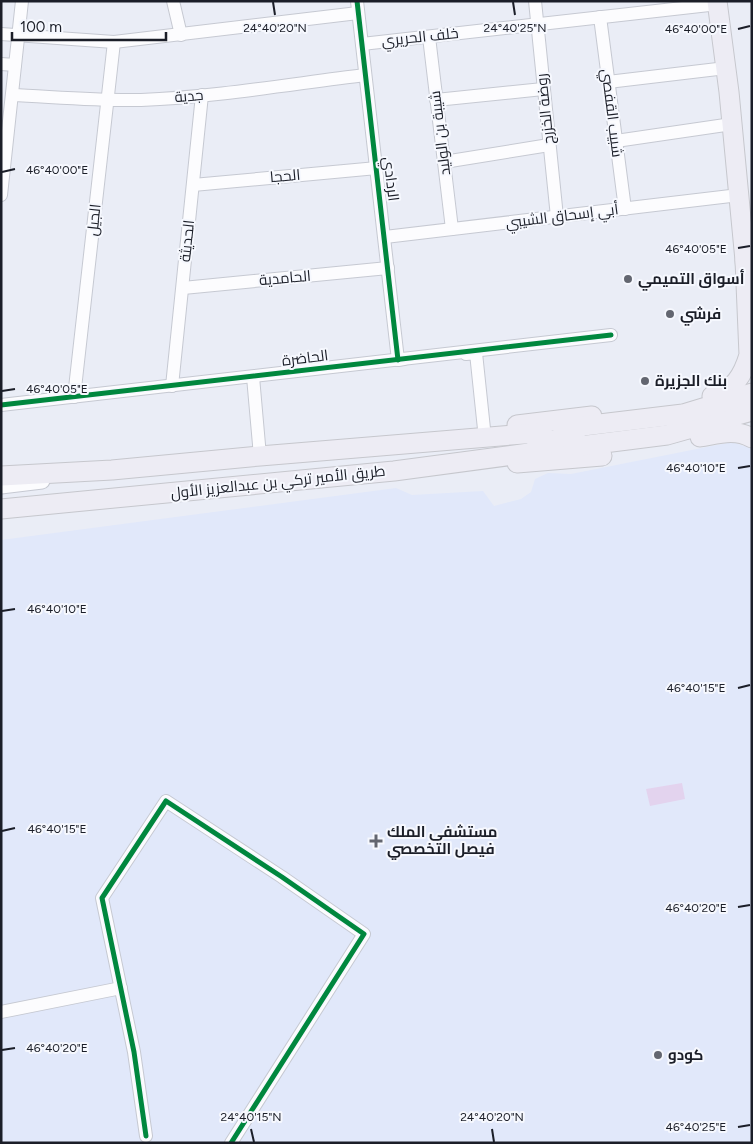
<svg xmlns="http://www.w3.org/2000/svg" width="753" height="1144" viewBox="0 0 753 1144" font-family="Figtree,Cairo,sans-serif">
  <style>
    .built { fill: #e1e8fa }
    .green { fill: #e3d3ee }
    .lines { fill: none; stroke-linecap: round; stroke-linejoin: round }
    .minor-casing { stroke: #c6c9d2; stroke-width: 14 }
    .tertiary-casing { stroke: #c6c9d2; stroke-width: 17 }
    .primary-casing { stroke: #c6c7cd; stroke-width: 21 }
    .minor { stroke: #fcfcfe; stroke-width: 12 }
    .tertiary { stroke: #fcfcfe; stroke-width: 15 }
    .primary { stroke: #edecf4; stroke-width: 19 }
    .cycleway-casing { stroke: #f6f8fe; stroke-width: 8 }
    .cycleway { stroke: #00873e; stroke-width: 5 }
    .ticks { fill: none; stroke: #1b1e28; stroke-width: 2 }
    .poi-dot { fill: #636670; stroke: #f6f8fe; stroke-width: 2 }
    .labels { text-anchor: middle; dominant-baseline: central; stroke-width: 4; stroke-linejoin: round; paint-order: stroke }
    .street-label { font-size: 15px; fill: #1b1e28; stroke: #f6f8fe }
    .poi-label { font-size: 15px; font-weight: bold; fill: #1b1e28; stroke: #f6f8fe; text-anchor: start }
    .ticks-label { font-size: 12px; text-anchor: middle; fill: #1b1e28; stroke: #f6f8fe; stroke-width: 4; stroke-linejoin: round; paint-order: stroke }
  </style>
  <rect width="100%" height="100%" fill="#eaedf6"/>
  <polygon class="built" points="732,442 750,448 752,451 752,1143 1,1143 1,540 396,488 412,495 483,491 494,506 521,499 531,492 535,479 548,473 571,474"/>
  <polygon class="green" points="682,783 685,799 650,806 646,789"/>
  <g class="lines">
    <g class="minor-casing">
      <g id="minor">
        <polyline points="173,1 181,35"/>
        <polyline points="357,1 398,360 404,359"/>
        <polyline points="535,1 557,217"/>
        <polyline points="600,17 625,209"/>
        <polyline points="1,34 114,42 358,13"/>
        <polyline points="429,37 452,229"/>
        <polyline points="362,44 718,4"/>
        <polyline points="1,64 15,65"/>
        <polyline points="608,82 726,68"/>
        <path d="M12,95C55,97 98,101 141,100C216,97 291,84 365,75"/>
        <polyline points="436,100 543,89"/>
        <polyline points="616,141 732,124"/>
        <polyline points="444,162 549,145"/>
        <polyline points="193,185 377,168"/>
        <polyline points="1,195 22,1"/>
        <polyline points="385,237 739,195"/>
        <polyline points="183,288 388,268"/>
        <polyline points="466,354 476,353 484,429"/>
        <polyline points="253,377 260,456"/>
        <polyline points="172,386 202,95"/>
        <polyline points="74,397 114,42"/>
        <polyline points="1,405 611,335"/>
        <polyline points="1,1012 121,988"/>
        <polyline points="146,1136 134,1052 102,898 166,801 282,877 364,934 231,1143"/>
      </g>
    </g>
    <g class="tertiary-casing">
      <polyline id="tertiary" points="1,486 42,481"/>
    </g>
    <g class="primary-casing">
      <g id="primary">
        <polyline points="717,1 729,92 746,271"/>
        <path d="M712,396C734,391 743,375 749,355L745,260"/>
        <polyline points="517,425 592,416"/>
        <path d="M700,437C718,434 735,428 752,438"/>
        <polyline points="517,463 602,456"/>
        <polyline points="1,476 112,470 260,456 536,433 552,441 580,446 667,435 752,411"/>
        <polyline points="1,509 394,471 529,453 583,426 683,414 752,393"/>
      </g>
    </g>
    <use href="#minor" class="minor"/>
    <use href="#tertiary" class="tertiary"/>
    <use href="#primary" class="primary"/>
    <g class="cycleway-casing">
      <g id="cycleway">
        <polyline points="357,1 398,360"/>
        <polyline points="1,405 611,335"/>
        <polyline points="146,1136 134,1052 102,898 166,801 282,877 364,934 231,1143"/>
      </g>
    </g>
    <use href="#cycleway" class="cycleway"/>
  </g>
  <path class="ticks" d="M273,2L275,15M513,2L515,15M738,29L750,26M2,172L15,169M738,248L750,246M2,391L15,389M738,468L750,466M2,611L15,609M738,688L750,685M2,831L15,828M738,907L750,905M2,1050L15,1048M738,1127L750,1125M251,1129L254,1142M492,1129L494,1142"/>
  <g class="poi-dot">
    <circle cx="628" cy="279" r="5"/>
    <circle cx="670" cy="314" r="5"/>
    <circle cx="645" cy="381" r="5"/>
    <path d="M373.5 833.5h5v5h5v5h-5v5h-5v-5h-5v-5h5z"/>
    <circle cx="658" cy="1055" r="5"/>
  </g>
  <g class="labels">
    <g class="street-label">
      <text transform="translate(420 37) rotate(-6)">خلف الحريري</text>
      <text transform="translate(189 96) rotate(-5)">جدية</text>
      <text transform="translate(545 109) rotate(-96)">روضة الخزرج</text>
      <text transform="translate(612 113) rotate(83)">شبيب القفصي</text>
      <text transform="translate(440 133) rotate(-97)">شيبة بن الوليد</text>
      <text transform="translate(285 176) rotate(-5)">الحجا</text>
      <text transform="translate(391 179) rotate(83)">الردادي</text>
      <text transform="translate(562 216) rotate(-7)">أبي إسحاق الشيبي</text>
      <text transform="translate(94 220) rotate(-84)">الجيل</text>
      <text transform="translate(187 241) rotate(-84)">الحديثة</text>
      <text transform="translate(285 278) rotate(-5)">الحامدية</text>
      <text transform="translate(305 358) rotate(-7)">الحاضرة</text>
      <text transform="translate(278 482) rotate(-6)">طريق الأمير تركي بن عبدالعزيز الأول</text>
    </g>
    <g class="poi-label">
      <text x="638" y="279">أسواق التميمي</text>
      <text x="680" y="314">فرشي</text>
      <text x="655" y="381">بنك الجزيرة</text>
      <text x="387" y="832">مستشفى الملك<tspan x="387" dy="17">فيصل التخصصي</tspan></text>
      <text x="668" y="1055">كودو</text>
    </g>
  </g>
  <g class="ticks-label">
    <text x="275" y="32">24°40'20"N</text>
    <text x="515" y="32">24°40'25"N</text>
    <text x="696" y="33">46°40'00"E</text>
    <text x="57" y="174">46°40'00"E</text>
    <text x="696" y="253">46°40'05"E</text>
    <text x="57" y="393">46°40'05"E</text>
    <text x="696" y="472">46°40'10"E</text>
    <text x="57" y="613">46°40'10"E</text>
    <text x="696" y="692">46°40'15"E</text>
    <text x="57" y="833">46°40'15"E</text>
    <text x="696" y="912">46°40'20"E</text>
    <text x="57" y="1052">46°40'20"E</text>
    <text x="251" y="1121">24°40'15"N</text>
    <text x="492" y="1121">24°40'20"N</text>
    <text x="696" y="1131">46°40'25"E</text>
  </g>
  <rect width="753" height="1144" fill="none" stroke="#1b1e28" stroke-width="5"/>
  <path d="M12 32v8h154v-8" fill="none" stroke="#1b1e28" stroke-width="2.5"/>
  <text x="20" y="32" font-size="15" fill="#1b1e28" stroke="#f6f8fe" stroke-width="4" paint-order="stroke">100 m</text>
</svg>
